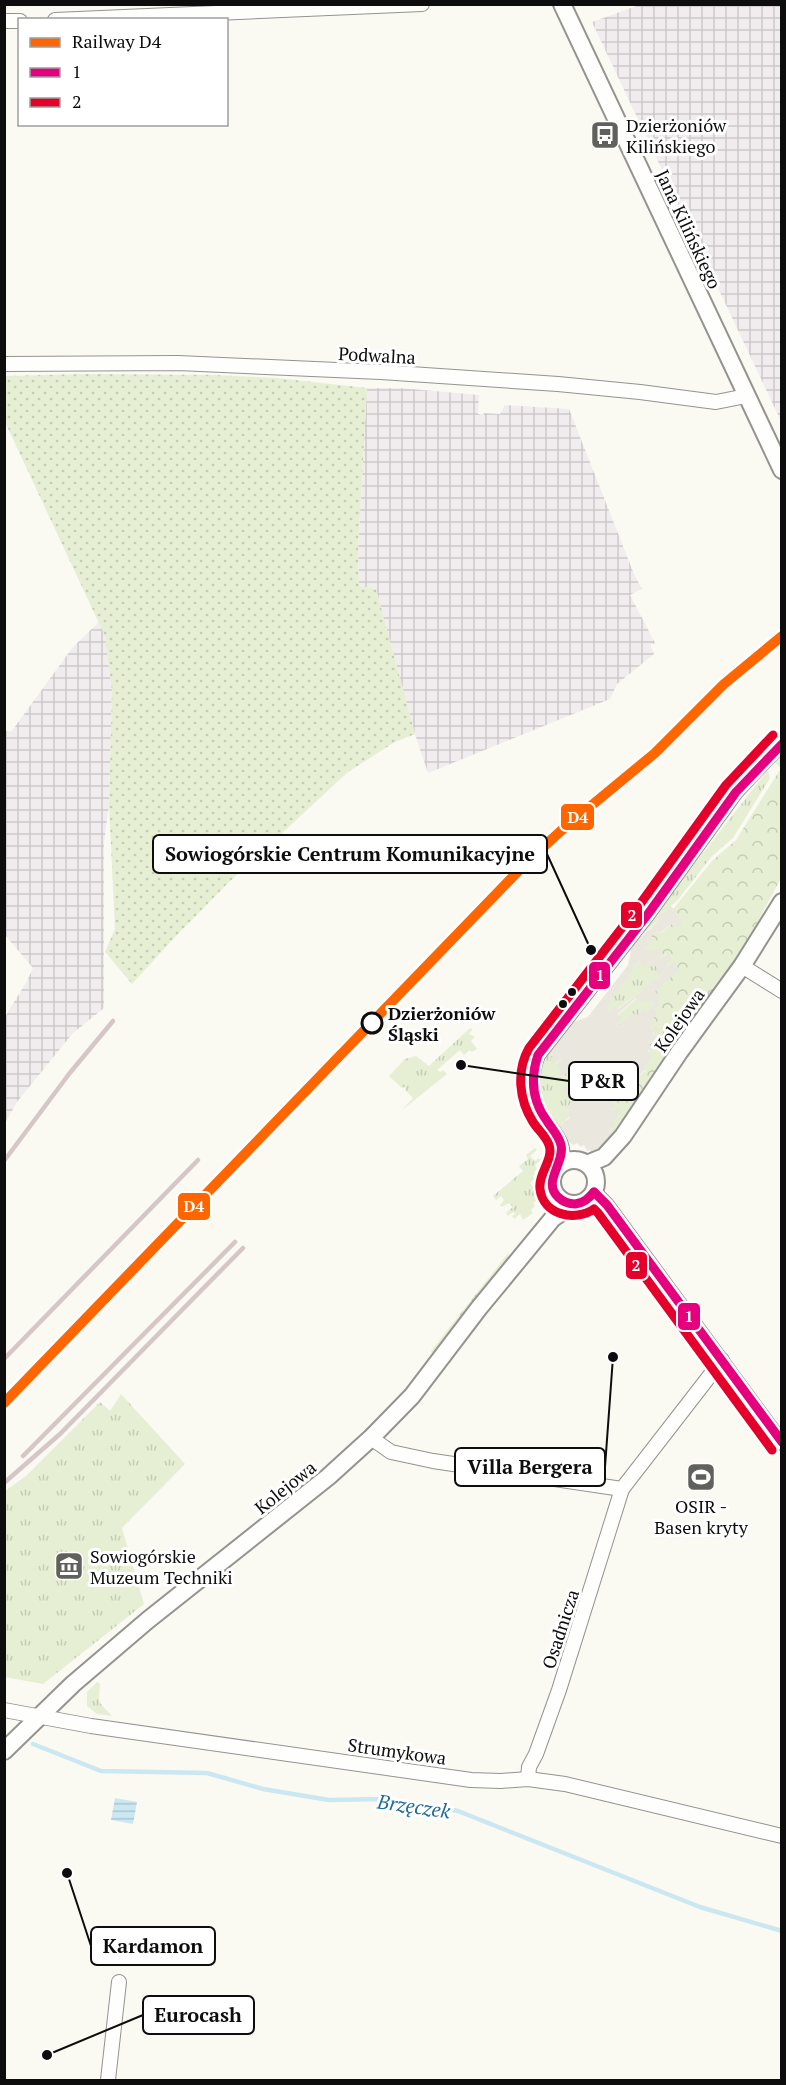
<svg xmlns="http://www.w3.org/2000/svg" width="786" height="2085" viewBox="0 0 786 2085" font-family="'PT Serif',serif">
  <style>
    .industrial { fill: url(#industrial-grid) }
    .grass { fill: url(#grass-tufts) }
    .park { fill: url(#park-crowns) }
    .garden { fill: url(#garden-dots) }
    .plaza { fill: #eae7de; fill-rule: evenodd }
    .water { fill: url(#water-rules) }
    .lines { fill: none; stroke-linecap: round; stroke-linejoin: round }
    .stream { stroke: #cbe8f2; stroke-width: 4.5 }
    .minor-casing { stroke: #949390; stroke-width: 16 }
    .tertiary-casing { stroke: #949390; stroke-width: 20 }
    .minor { stroke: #fefefd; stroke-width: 14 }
    .tertiary { stroke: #fefefd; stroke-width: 16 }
    .rail { stroke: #d6c6c8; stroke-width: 4.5 }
    .bus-1-casing { stroke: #fff; stroke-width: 14 }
    .bus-2-casing { stroke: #fff; stroke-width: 14 }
    .bus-1 { stroke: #e5007d; stroke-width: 9 }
    .bus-2 { stroke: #e4002b; stroke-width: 9 }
    .rail-1-casing { stroke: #fff; stroke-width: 15 }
    .rail-1 { stroke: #f60; stroke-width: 10 }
    .bus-dot { fill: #0d0d0d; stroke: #fff; stroke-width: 2 }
    .stop-dot { fill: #fff; stroke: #0d0d0d; stroke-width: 3 }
    .labels { text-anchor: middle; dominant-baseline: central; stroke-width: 6; stroke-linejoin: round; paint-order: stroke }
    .poi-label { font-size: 18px; fill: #0d0d0d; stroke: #fff; text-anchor: start }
    .street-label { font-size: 18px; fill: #0d0d0d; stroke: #fff }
    .stop-label { font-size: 18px; font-weight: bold; fill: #0d0d0d; stroke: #fff; text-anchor: start }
    .water-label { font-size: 20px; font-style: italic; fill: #206d96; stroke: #fff }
    .leader { fill: none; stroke: #0d0d0d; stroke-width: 2 }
    .callout-dot { fill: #0d0d0d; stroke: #fff; stroke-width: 2 }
    .callout { fill: #fff; stroke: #0d0d0d; stroke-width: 2 }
    .callout-label { font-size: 20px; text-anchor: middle; font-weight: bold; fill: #0d0d0d }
    .line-badge { stroke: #fff; stroke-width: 2 }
    .badge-label { font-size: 16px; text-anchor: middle; font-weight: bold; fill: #fff }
  </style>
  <defs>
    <pattern id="industrial-grid" width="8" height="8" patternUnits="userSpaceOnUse" patternTransform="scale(1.5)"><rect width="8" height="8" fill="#f1ecee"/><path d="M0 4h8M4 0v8" fill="none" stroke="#cdc9cb"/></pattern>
    <pattern id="grass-tufts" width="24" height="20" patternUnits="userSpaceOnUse" patternTransform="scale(1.5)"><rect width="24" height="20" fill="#e6efd4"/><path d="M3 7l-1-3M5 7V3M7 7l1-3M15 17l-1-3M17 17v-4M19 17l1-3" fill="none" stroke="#c4ccb5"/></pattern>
    <pattern id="park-crowns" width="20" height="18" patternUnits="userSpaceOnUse" patternTransform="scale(1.5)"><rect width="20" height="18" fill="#e6efd4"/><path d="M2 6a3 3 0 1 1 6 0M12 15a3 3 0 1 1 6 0" fill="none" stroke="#c4ccb5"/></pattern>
    <pattern id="garden-dots" width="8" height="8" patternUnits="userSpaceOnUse" patternTransform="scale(1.5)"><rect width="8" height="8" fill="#e6efd4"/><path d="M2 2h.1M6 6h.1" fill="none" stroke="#c4ccb5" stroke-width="1.8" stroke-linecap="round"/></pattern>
    <pattern id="water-rules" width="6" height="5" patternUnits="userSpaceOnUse" patternTransform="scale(1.5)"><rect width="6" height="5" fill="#cbe8f2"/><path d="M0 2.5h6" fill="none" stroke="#adc6ce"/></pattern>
  </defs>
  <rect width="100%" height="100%" fill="#faf9f2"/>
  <g class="industrial">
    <polygon points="642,4 781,5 781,421 592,22"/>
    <polygon points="367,388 400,388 479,395 478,414 483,415 484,413 500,414 505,405 569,409 634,574 642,589 630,595 655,643 650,645 654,654 617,684 610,699 428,773 415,734 376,589 359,586 358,549"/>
    <polygon points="100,621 105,636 112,691 109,805 104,843 104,1008 73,1033 17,1102 5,1123 5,1017 27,981 33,968 5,935 5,730 11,732 73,647"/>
  </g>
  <g class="grass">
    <polygon points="768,770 770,778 733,838 712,856 677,901 657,917 659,921 636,939"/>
    <polygon points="640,960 642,962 650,961 652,967 655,965 659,970 664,970 666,973 617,1009 610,1011 606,1006 612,1001 610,998 632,966"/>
    <polygon points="637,998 644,1000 651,999 655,1004 646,1012 636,1016 633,1014 617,1027 615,1025 621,1019 618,1015"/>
    <polygon points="470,1028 472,1030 469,1034 475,1037 471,1041 477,1049 472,1052 470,1050 464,1055 460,1050 437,1070 440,1072 443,1070 447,1074 402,1110 413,1098 405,1090 406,1088 404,1087 402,1088 389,1076 405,1059 416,1056 429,1066"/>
    <path d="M549,1052L553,1056L555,1064L560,1059L562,1062L561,1077L566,1073L568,1075L578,1067L584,1074L576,1081L574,1079L568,1093H573L575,1095L570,1117L559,1126C541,1101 533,1081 549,1052Z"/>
    <polygon points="535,1148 537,1150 530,1156 535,1161 539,1158 541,1160 535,1165 537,1169 534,1172 535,1174 533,1176 535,1179 530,1183 537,1191 534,1194 539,1198 533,1203 535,1206 531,1210 533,1213 523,1220 520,1214 514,1219 512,1216 515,1214 513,1212 508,1216 506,1213 513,1207 509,1203 502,1207 500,1205 504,1200 501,1196 496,1200 493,1196 523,1171 519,1166 528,1159 526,1155"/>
    <polygon points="509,1252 506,1262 432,1354 431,1351"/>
    <polygon points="121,1394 185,1464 122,1528 144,1604 43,1684 5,1677 5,1491 26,1476 100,1402 110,1411"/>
    <path d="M97,1682L100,1684C98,1708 99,1700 112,1716L97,1714L87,1706V1692Z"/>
  </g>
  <polygon class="park" points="781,753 781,878 747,942 612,1138 608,1133 608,1129 619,1107 613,1112 611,1109 613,1098 646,1070 644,1067 649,1054 649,1045 656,1038 650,1027 656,999 655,991 674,961 669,966 667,963 667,953 661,958 659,956 660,951 648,953 644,947 653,939 651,936 658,931 661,933 671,924 683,922 673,909 713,860 736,840 781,768 774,762"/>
  <polygon class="garden" points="83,374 215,375 277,378 367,388 358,549 359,586 376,589 415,734 395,742 348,772 228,883 175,937 132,984 105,952 115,929 109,805 112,691 105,636 5,422 5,376"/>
  <path class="plaza" d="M671,906L683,922L675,929L671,924L660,933L658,931L651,936L653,939L644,948L648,952L653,949L655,951L658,949L661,950L663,953L659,956L661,958L668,953L672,958L667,964L669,966L674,961L678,971L655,991L659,996L656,999L660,1004L654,1009L658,1014L652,1019L654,1023L650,1027L652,1029L655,1026L658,1029L652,1033L657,1038L649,1045L651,1047L648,1051L651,1056L644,1067L646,1069L613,1098L615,1101L612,1103L615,1106L611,1109L613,1111L619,1107L621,1109L616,1114L618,1117L613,1121L615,1124L609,1129L611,1131L609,1133L612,1138L592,1153L589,1150L587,1151L584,1145L581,1147L577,1143L573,1145L566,1140L559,1126L570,1118L568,1115L570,1112L566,1107L572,1102L570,1099L575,1095L573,1093L570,1096L568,1093L566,1095L563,1088L574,1078L577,1081L584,1074L578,1067L568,1075L566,1073L560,1077L558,1074L561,1071L557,1066L562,1062L560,1059L554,1064L550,1059L553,1056L549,1052L573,1022L588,1017L628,965L632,945L659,921L657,917ZM640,960L643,966L650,961L652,967L655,965L658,970L656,972L659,975L664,971L665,973L618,1009L616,1007L610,1011L607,1006L612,1001L610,998L620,990L618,987L629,978L627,975L634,969L632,966ZM636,998L641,1003L644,1000L646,1003L651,999L655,1004L646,1012L643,1009L636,1016L633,1013L617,1027L616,1024L622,1019L618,1014Z"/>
  <polygon class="water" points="115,1798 137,1802 133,1824 111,1820"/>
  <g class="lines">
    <polyline class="stream" points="33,1744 101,1771 207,1773 263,1789 329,1800 387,1799 458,1811 700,1907 782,1931"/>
    <g class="minor-casing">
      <g id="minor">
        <polyline points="55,20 422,4"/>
        <polyline points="4,21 20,21"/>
        <polyline points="4,364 178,363 381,372 558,384 640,392 716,402 746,396"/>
        <polyline points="742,966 782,991"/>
        <path d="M561,1164C568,1142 551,1131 541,1114C530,1095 530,1075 538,1055L648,914L736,792L782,743"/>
        <polyline points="594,1192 607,1205 782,1443"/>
        <polyline points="371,1438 391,1452 433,1461 622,1489 722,1360"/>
        <polyline points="4,1710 91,1726 471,1780 501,1781 528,1779 565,1784 782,1836"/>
        <polyline points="528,1779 529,1767 536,1754 559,1690 622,1489"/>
        <polyline points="108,2080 119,1982"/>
      </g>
    </g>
    <g class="tertiary-casing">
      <g id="tertiary">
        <polyline points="562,4 782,470"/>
        <circle cx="574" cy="1182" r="22"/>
        <polyline points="587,1164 604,1157 623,1136 680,1051 742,966 782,902"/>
        <polyline points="4,1751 73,1684 148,1620 328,1477 371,1438 412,1396 479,1308 553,1218 574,1204"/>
      </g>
    </g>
    <use href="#minor" class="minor"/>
    <use href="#tertiary" class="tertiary"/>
    <g class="rail">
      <polyline points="4,1161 69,1074 113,1021"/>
      <polyline points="4,1359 198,1160"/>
      <polyline points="23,1456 235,1242"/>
      <polyline points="4,1483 60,1434 243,1248"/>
    </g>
    <g class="bus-1-casing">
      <g id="bus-1">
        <path d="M594,1192C589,1198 584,1203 575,1204C568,1204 563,1202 558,1197C542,1182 565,1163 561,1145C559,1136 552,1129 547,1121C532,1101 530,1079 538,1055L648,914L736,792L782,744"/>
        <polyline points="594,1192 607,1205 782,1442"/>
      </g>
    </g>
    <g class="bus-2-casing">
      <path id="bus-2" d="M772,1450L598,1213L594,1209C575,1222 543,1215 540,1189C538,1174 554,1159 549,1145C546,1136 538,1130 533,1122C519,1100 516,1071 529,1048L638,907L726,785L773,735"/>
    </g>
    <use href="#bus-1" class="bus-1"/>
    <use href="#bus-2" class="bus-2"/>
    <g class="rail-1-casing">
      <polyline id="rail-1" points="4,1403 528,861 563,829 655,753 724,684 782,636"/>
    </g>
    <use href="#rail-1" class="rail-1"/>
  </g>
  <defs>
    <g id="bus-square" transform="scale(1.5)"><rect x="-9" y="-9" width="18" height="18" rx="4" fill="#60605d" stroke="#fff"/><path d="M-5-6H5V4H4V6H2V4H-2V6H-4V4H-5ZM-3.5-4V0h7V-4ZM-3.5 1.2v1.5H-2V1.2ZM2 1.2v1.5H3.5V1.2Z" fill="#fff"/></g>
    <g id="stadium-square" transform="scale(1.5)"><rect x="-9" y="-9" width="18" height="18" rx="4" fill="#60605d" stroke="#fff"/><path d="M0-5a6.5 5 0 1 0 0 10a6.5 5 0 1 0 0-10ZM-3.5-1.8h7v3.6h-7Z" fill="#fff"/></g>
    <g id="museum-square" transform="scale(1.5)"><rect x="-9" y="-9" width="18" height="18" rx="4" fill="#60605d" stroke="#fff"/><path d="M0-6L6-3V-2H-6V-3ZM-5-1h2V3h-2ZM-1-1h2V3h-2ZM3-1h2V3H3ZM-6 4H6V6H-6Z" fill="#fff"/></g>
  </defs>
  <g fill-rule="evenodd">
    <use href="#bus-square" x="605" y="135"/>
    <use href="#stadium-square" x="701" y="1477"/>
    <use href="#museum-square" x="69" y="1566"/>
  </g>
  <g class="bus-dot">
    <circle cx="572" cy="992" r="5"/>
    <circle cx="563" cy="1004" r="5"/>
  </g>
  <circle class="stop-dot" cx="372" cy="1023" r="10"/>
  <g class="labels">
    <g class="poi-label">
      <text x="626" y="125">Dzierżoniów<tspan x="626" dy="21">Kilińskiego</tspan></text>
      <text x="701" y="1506" text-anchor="middle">OSIR -<tspan x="701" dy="21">Basen kryty</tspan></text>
      <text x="90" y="1556">Sowiogórskie<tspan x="90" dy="21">Muzeum Techniki</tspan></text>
    </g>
    <g class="street-label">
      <text transform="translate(689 229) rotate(65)">Jana Kilińskiego</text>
      <text transform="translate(377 355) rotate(3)">Podwalna</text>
      <text transform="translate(679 1020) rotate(-55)">Kolejowa</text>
      <text transform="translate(285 1487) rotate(-39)">Kolejowa</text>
      <text transform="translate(560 1629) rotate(-72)">Osadnicza</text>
      <text transform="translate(397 1751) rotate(8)">Strumykowa</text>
    </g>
    <g class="stop-label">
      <text x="388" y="1013">Dzierżoniów<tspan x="388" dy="21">Śląski</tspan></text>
    </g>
    <g class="water-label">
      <text transform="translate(414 1806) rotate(8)">Brzęczek</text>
    </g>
  </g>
  <path class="leader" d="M591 950L547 854M461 1065L569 1081M613 1357L605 1467M67 1873L91 1946M47 2055L143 2015"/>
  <g class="callout-dot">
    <circle cx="591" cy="950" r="6"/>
    <circle cx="461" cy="1065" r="6"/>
    <circle cx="613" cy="1357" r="6"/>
    <circle cx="67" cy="1873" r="6"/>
    <circle cx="47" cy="2055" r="6"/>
  </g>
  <g class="callout">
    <rect x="153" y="835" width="394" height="38" rx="6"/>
    <rect x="569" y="1062" width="69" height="38" rx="6"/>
    <rect x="455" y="1448" width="150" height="38" rx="6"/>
    <rect x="91" y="1927" width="124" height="38" rx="6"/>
    <rect x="143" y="1996" width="111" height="38" rx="6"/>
  </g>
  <g class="callout-label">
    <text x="350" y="861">Sowiogórskie Centrum Komunikacyjne</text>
    <text x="603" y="1088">P&amp;R</text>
    <text x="530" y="1474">Villa Bergera</text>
    <text x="153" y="1953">Kardamon</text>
    <text x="198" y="2022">Eurocash</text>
  </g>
  <g class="line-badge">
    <rect x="560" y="803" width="35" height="28" rx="6" fill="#f60"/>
    <rect x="620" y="901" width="23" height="28" rx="6" fill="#e4002b"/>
    <rect x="588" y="961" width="23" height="29" rx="6" fill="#e5007d"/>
    <rect x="177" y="1192" width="34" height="29" rx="6" fill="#f60"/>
    <rect x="625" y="1251" width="23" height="29" rx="6" fill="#e4002b"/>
    <rect x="677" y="1302" width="24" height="29" rx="6" fill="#e5007d"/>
  </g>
  <g class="badge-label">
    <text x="578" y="823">D4</text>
    <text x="632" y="921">2</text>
    <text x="600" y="981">1</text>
    <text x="194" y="1212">D4</text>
    <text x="636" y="1271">2</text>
    <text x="689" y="1322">1</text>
  </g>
  <rect width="786" height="2085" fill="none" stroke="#0d0d0d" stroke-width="12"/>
  <rect x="18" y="18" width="210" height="108" fill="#ffffff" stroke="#9e9e9e" stroke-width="1.5"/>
  <rect x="30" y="38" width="30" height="9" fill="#ff6600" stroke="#9e9e9e" stroke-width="1.5"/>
  <text x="72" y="48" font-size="18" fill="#0d0d0d">Railway D4</text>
  <rect x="30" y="68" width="30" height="9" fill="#e5007d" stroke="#9e9e9e" stroke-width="1.5"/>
  <text x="72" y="78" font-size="18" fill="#0d0d0d">1</text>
  <rect x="30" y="98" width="30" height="9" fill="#e4002b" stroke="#9e9e9e" stroke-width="1.5"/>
  <text x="72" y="108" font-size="18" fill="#0d0d0d">2</text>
</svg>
